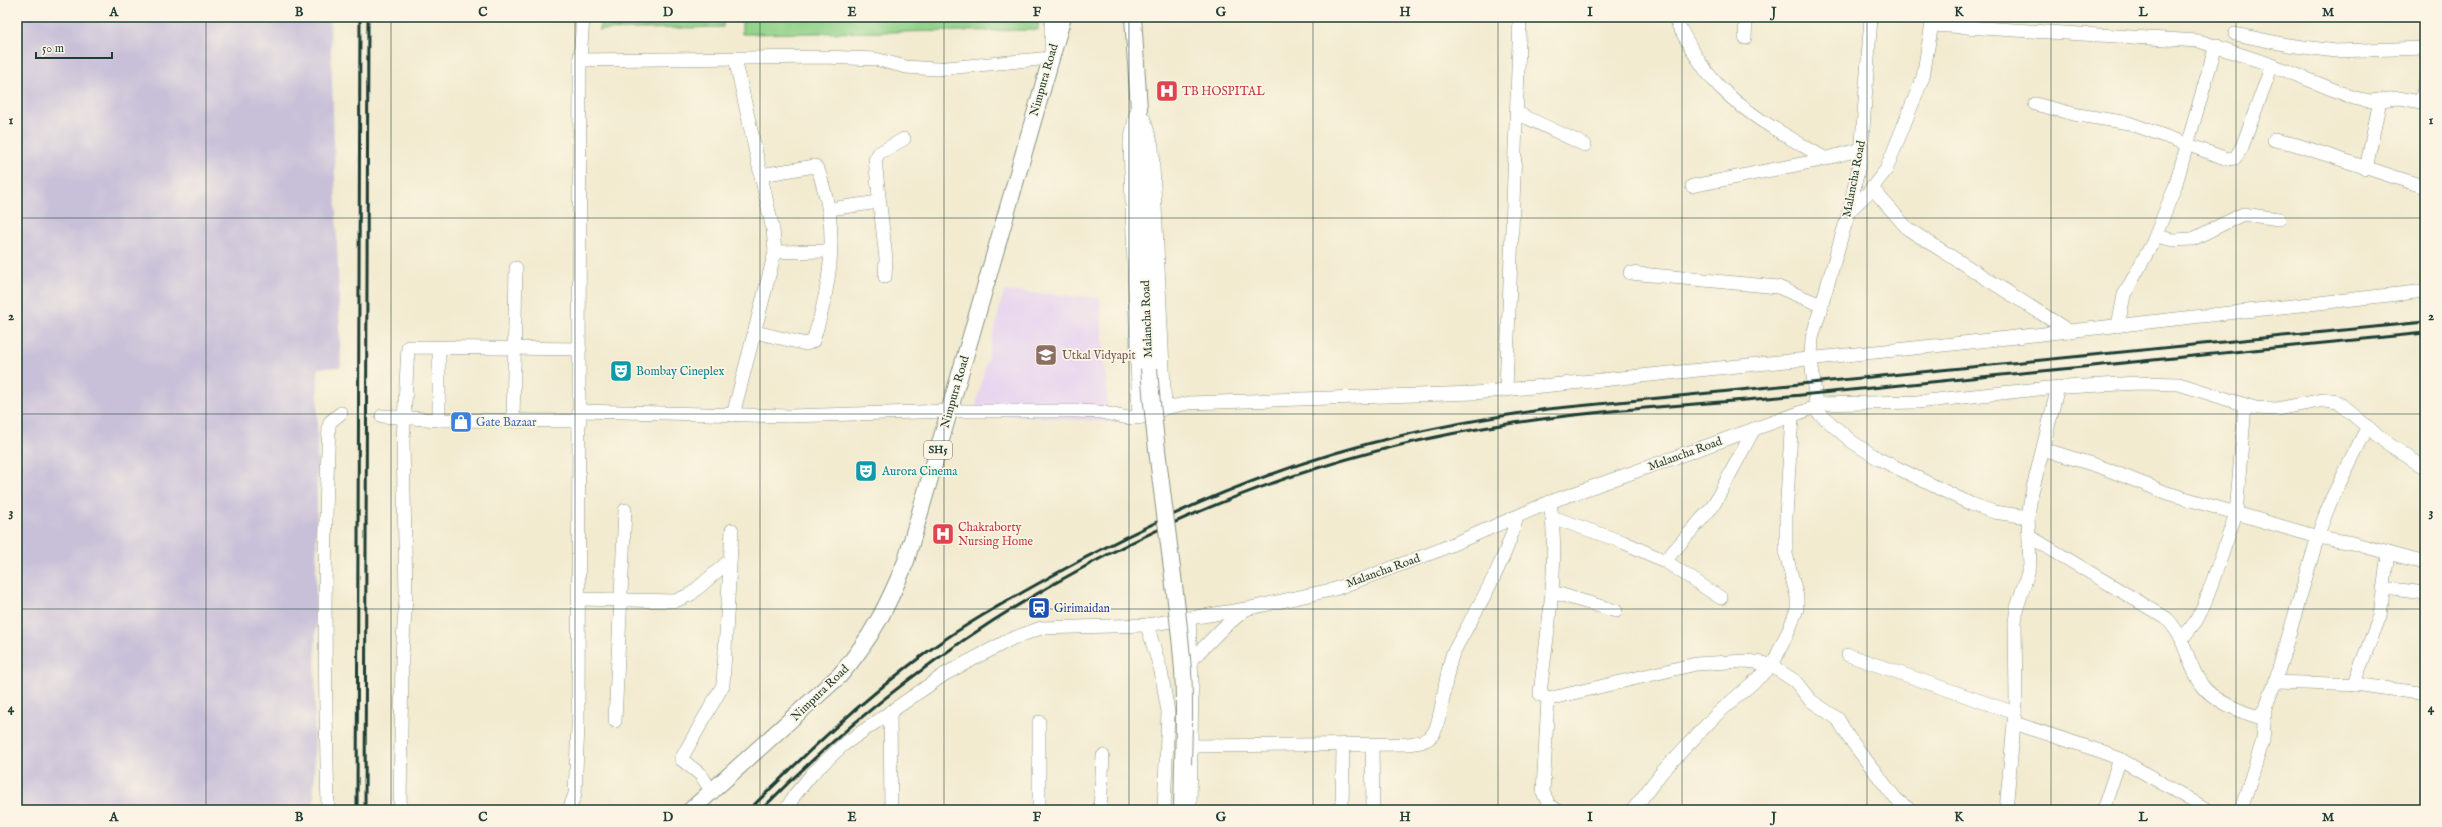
<svg xmlns="http://www.w3.org/2000/svg" width="2442" height="827" viewBox="0 0 2442 827" font-family="'IM FELL English',serif">
  <style>
    .built { fill: #e6d3f0 }
    .industrial { fill: #c8c0d8 }
    .green { fill: #93d38a; stroke: #59885f }
    .lines { fill: none; stroke-linecap: round; stroke-linejoin: round }
    .minor-casing { stroke: #889482; stroke-width: 14 }
    .major-casing { stroke: #889482; stroke-width: 18 }
    .minor { stroke: #fff; stroke-width: 13 }
    .major { stroke: #fff; stroke-width: 16 }
    .rail { stroke: #1f3d34; stroke-width: 3 }
    .major-bridge-casing { stroke: #889482; stroke-width: 18; stroke-linecap: butt }
    .major-bridge { stroke: #fff; stroke-width: 16 }
    .grid { fill: none; stroke: #1f3d34; stroke-width: 1; stroke-opacity: 0.55 }
    .labels { text-anchor: middle; dominant-baseline: central; stroke-width: 3.5; stroke-linejoin: round; paint-order: stroke }
    .shield { fill: #fcf5e5; stroke: #617469; stroke-width: 1 }
    .shield-label { font-size: 11px; font-weight: bold; fill: #1f3d34 }
    .street-label { font-size: 12px; fill: #1f3d34; stroke: #fcf5e5 }
    .health-label { font-size: 12px; fill: #be3a42; stroke: #fcf5e5; text-anchor: start }
    .education-label { font-size: 12px; fill: #785e54; stroke: #fcf5e5; text-anchor: start }
    .culture-label { font-size: 12px; fill: #0d838f; stroke: #fcf5e5; text-anchor: start }
    .shop-label { font-size: 12px; fill: #366cbe; stroke: #fcf5e5; text-anchor: start }
    .transit-label { font-size: 12px; fill: #164399; stroke: #fcf5e5; text-anchor: start }
    .neatline { fill: none; stroke: #1f3d34; stroke-width: 1.5 }
    .grid-label { font-size: 13px; text-anchor: middle; font-weight: bold; fill: #1f3d34 }
  </style>
  <rect width="100%" height="100%" fill="#fcf5e5"/>
  <filter id="ink" filterUnits="userSpaceOnUse"><feTurbulence type="fractalNoise" baseFrequency=".025" numOctaves="2"/><feDisplacementMap in="SourceGraphic" scale="8" xChannelSelector="R" yChannelSelector="G"/><feConvolveMatrix kernelMatrix="1 2 1 2 8 2 1 2 1" color-interpolation-filters="sRGB"/></filter>
  <filter id="wash" filterUnits="userSpaceOnUse"><feTurbulence type="fractalNoise" baseFrequency=".012" numOctaves="4" result="noise"/><feDisplacementMap in="SourceGraphic" scale="16" xChannelSelector="R" yChannelSelector="G"/><feGaussianBlur stdDeviation="0.9" result="paint"/><feColorMatrix in="noise" values="0 0 0 0 0 0 0 0 0 0 0 0 0 0 0 0 0 1.4 0 .05"/><feComposite in="paint" operator="in"/></filter>
  <g filter="url(#wash)">
    <rect width="100%" height="100%" fill="#f2ebd0"/>
    <polygon class="built" points="1004,291 1100,298 1109,422 974,413"/>
    <polygon class="industrial" points="17,17 330,17 341,367 318,368 314,810 17,810"/>
    <g class="green">
      <polygon points="602,17 723,17 723,27 599,30"/>
      <polygon points="742,17 1038,17 1038,30 742,34"/>
    </g>
  </g>
  <g filter="url(#ink)">
    <g class="lines">
      <g class="minor-casing">
        <g id="minor">
          <path d="M1674,17C1687,41 1700,67 1719,86C1749,117 1789,137 1826,159"/>
          <polyline points="1932,25 2199,41 2272,65 2354,98 2370,101 2400,98 2425,103"/>
          <polyline points="2235,34 2288,45 2335,51 2425,48"/>
          <polyline points="1745,38 1746,17"/>
          <polyline points="580,60 824,57 875,59 906,67 936,69 1051,58 1051,17"/>
          <polyline points="2421,102 2425,83"/>
          <polyline points="2035,104 2078,115 2129,123 2227,159 2235,158 2242,147 2272,65"/>
          <polyline points="1136,113 1130,143 1139,418"/>
          <polyline points="1517,113 1585,145"/>
          <polyline points="1144,119 1152,146 1165,408"/>
          <polyline points="2274,140 2294,144 2425,187"/>
          <polyline points="2366,169 2380,100"/>
          <polyline points="1692,186 1816,161 1862,149"/>
          <polyline points="1872,188 1908,229 2069,331"/>
          <polyline points="830,209 879,202"/>
          <polyline points="1849,211 1868,193 1886,170 1923,77 1933,17"/>
          <polyline points="2156,236 2173,240 2193,239 2243,214 2279,219"/>
          <polyline points="775,252 830,251"/>
          <polyline points="1630,273 1778,287 1821,305"/>
          <polyline points="885,277 886,259 875,160 879,153 904,139"/>
          <polyline points="2118,326 2124,295 2153,242 2175,187 2216,45"/>
          <path d="M755,332L806,344L813,341C829,292 839,236 823,186C821,179 820,171 815,166L761,175"/>
          <polyline points="439,348 439,420"/>
          <polyline points="1506,389 1520,17"/>
          <polyline points="1816,404 1917,402 2048,388 2139,383 2179,384 2255,408 2277,409 2324,400 2338,402 2384,441 2425,468"/>
          <polyline points="1813,408 1851,441 1877,458 1971,504 1994,512 2028,517"/>
          <polyline points="580,411 790,416 949,411 1076,411 1100,412 1128,418 1148,416 1165,408 1189,403 1474,393 1953,344 2425,291"/>
          <polyline points="733,415 775,252 773,230 735,58"/>
          <polyline points="382,416 439,420 580,421"/>
          <polyline points="513,421 516,268"/>
          <polyline points="2043,449 2101,467 2167,493 2318,537 2352,543 2425,563"/>
          <path d="M1550,502C1560,565 1547,631 1540,694L1548,699L1696,664L1746,661L1763,663L1772,666L1795,681L1810,700L1838,719L1849,738L1896,799L1910,810"/>
          <polyline points="1552,517 1623,542 1665,561 1721,598"/>
          <path d="M2029,536L2166,618C2187,638 2186,663 2202,685C2212,700 2241,712 2258,717L2265,709L2275,682L2321,526L2332,498L2368,426"/>
          <polyline points="1665,561 1713,506 1754,429"/>
          <polyline points="2383,588 2425,593"/>
          <polyline points="1552,592 1616,611"/>
          <polyline points="579,599 675,601 691,594 730,560"/>
          <polyline points="1189,618 1192,684 1190,810"/>
          <polyline points="1147,625 1161,671 1168,712 1164,810"/>
          <polyline points="2182,639 2196,621 2205,603 2236,514 2245,405"/>
          <polyline points="1848,655 2015,713"/>
          <polyline points="1191,660 1224,627 1245,610"/>
          <polyline points="2275,682 2362,685 2425,694"/>
          <polyline points="2353,685 2380,616 2388,553"/>
          <polyline points="1548,699 1543,792 1549,805 1557,810"/>
          <polyline points="890,712 891,810"/>
          <polyline points="615,721 625,510"/>
          <polyline points="2014,723 2100,751 2120,759 2208,810"/>
          <polyline points="1372,745 1373,810"/>
          <path d="M1192,746L1408,744C1417,743 1427,742 1433,734C1442,722 1445,672 1453,653C1476,610 1505,564 1517,517"/>
          <polyline points="712,792 701,775 681,759 723,685 732,530"/>
          <path d="M328,810C325,682 323,555 329,427L330,422L341,413"/>
          <polyline points="400,810 402,656 406,596 403,441 408,347 580,349"/>
          <polyline points="569,810 575,794 578,726 580,60 583,17"/>
          <polyline points="786,810 794,796 812,774 843,745 945,674 1011,639 1041,628 1147,625 1246,609 1335,589 1437,551 1550,502 1813,408 1816,404 1811,358 1812,338 1849,211 1861,156 1871,17"/>
          <polyline points="1039,810 1039,722"/>
          <polyline points="1100,810 1103,756"/>
          <polyline points="1342,810 1343,745"/>
          <polyline points="1633,810 1662,772 1717,714 1772,666 1790,627 1797,609 1797,597 1786,554 1786,516 1792,416"/>
          <polyline points="2006,810 2016,702 2015,622 2017,608 2030,566 2028,517 2031,496 2058,387"/>
          <polyline points="2103,810 2120,759"/>
          <polyline points="2241,810 2263,740 2265,709"/>
        </g>
      </g>
      <g class="major-casing">
        <g id="major">
          <polyline points="1133,17 1141,140 1149,368"/>
          <path d="M691,810L840,675C872,638 888,605 906,561L1063,17"/>
          <polyline points="1182,810 1183,764"/>
        </g>
      </g>
      <use href="#minor" class="minor"/>
      <use href="#major" class="major"/>
      <g class="rail">
        <polyline points="357,810 360,17"/>
        <polyline points="365,810 368,17"/>
        <path d="M749,810C805,754 863,699 927,652C965,624 1007,601 1048,578C1159,516 1279,463 1404,435C1451,424 1499,416 1548,409L2425,322"/>
        <path d="M761,810C954,613 1210,475 1483,428C1595,408 1708,405 1821,393C2022,373 2224,353 2425,333"/>
      </g>
      <g class="major-bridge-casing">
        <path id="major-bridge" d="M1149,368C1156,469 1175,569 1183,670C1185,701 1184,733 1183,764"/>
      </g>
      <use href="#major-bridge" class="major-bridge"/>
    </g>
  </g>
  <path class="grid" d="M206,17V810M391,17V810M575,17V810M760,17V810M944,17V810M1129,17V810M1313,17V810M1498,17V810M1682,17V810M1867,17V810M2051,17V810M2236,17V810M17,218H2425M17,414H2425M17,609H2425"/>
  <defs>
    <g id="hospital-square" transform="scale(1.15)"><rect x="-9" y="-9" width="18" height="18" rx="4" fill="#e0444e" stroke="#fcf5e5"/><path d="M-5-5h3v3.5h4V-5h3V5h-3V1.5h-4V5h-3Z" fill="#fff"/></g>
    <g id="school-square" transform="scale(1.15)"><rect x="-9" y="-9" width="18" height="18" rx="4" fill="#8d6e63" stroke="#fcf5e5"/><path d="M0-5L7-2L0 1L-7-2ZM-4 1L0 2.5L4 1V4Q0 6-4 4Z" fill="#fff"/></g>
    <g id="theatre-square" transform="scale(1.15)"><rect x="-9" y="-9" width="18" height="18" rx="4" fill="#0f9aa8" stroke="#fcf5e5"/><path d="M-5-5.5Q0-4 5-5.5V0Q5 5 0 6Q-5 5-5 0ZM-3.3-2.5H-1v1.5H-3.3ZM1-2.5H3.3v1.5H1ZM-2.8 1Q0 5.5 2.8 1Z" fill="#fff"/></g>
    <g id="shop-square" transform="scale(1.15)"><rect x="-9" y="-9" width="18" height="18" rx="4" fill="#3f7fe0" stroke="#fcf5e5"/><path d="M-5-2.5h2.3a2.7 3.5 0 0 1 5.4 0H5L5.5 6h-11ZM-1.5-2.5h3a1.5 2.3 0 0 0-3 0Z" fill="#fff"/></g>
    <g id="station-square" transform="scale(1.15)"><rect x="-9" y="-9" width="18" height="18" rx="4" fill="#1a4fb4" stroke="#fcf5e5"/><path d="M-3-6H3Q5-6 5-4V2Q5 4 3 4L4.5 6H3L1.5 4h-3L-3 6H-4.5L-3 4Q-5 4-5 2V-4Q-5-6-3-6ZM-3.5-4v3h7v-3ZM-3.5 1v1.5H-2V1ZM2 1v1.5H3.5V1Z" fill="#fff"/></g>
  </defs>
  <g fill-rule="evenodd">
    <use href="#hospital-square" x="1167" y="91"/>
    <use href="#school-square" x="1046" y="355"/>
    <use href="#theatre-square" x="621" y="371"/>
    <use href="#shop-square" x="461" y="422"/>
    <use href="#theatre-square" x="866" y="471"/>
    <use href="#hospital-square" x="943" y="534"/>
    <use href="#station-square" x="1039" y="608"/>
  </g>
  <g class="labels">
    <rect class="shield" x="924" y="441" width="28" height="18" rx="3"/>
    <g class="shield-label">
      <text x="938" y="450">SH5</text>
    </g>
    <g class="street-label">
      <text transform="translate(1044 80) rotate(-74)">Nimpura Road</text>
      <text transform="translate(1854 179) rotate(-79)">Malancha Road</text>
      <text transform="translate(1147 319) rotate(-92)">Malancha Road</text>
      <text transform="translate(955 392) rotate(-74)">Nimpura Road</text>
      <text transform="translate(1685 454) rotate(-20)">Malancha Road</text>
      <text transform="translate(1383 571) rotate(-20)">Malancha Road</text>
      <text transform="translate(820 693) rotate(-44)">Nimpura Road</text>
    </g>
    <g class="health-label">
      <text x="1182" y="91">TB HOSPITAL</text>
      <text x="958" y="527">Chakraborty<tspan x="958" dy="14">Nursing Home</tspan></text>
    </g>
    <g class="education-label">
      <text x="1062" y="355">Utkal Vidyapit</text>
    </g>
    <g class="culture-label">
      <text x="636" y="371">Bombay Cineplex</text>
      <text x="882" y="471">Aurora Cinema</text>
    </g>
    <g class="shop-label">
      <text x="476" y="422">Gate Bazaar</text>
    </g>
    <g class="transit-label">
      <text x="1054" y="608">Girimaidan</text>
    </g>
  </g>
  <rect width="2442" height="827" fill="none" stroke="#fcf5e5" stroke-width="44"/>
  <path d="M36 52v6h76v-6" fill="none" stroke="#1f3d34" stroke-width="2"/>
  <text x="42" y="52" font-size="12" fill="#1f3d34" stroke="#fcf5e5" stroke-width="3" paint-order="stroke">50 m</text>
  <rect x="22" y="22" width="2398" height="783" class="neatline"/>
  <g class="grid-label">
    <text x="114" y="16">A</text>
    <text x="299" y="16">B</text>
    <text x="483" y="16">C</text>
    <text x="668" y="16">D</text>
    <text x="852" y="16">E</text>
    <text x="1037" y="16">F</text>
    <text x="1221" y="16">G</text>
    <text x="1405" y="16">H</text>
    <text x="1590" y="16">I</text>
    <text x="1774" y="16">J</text>
    <text x="1959" y="16">K</text>
    <text x="2143" y="16">L</text>
    <text x="2328" y="16">M</text>
    <text x="11" y="124">1</text>
    <text x="2431" y="124">1</text>
    <text x="11" y="320">2</text>
    <text x="2431" y="320">2</text>
    <text x="11" y="516">3</text>
    <text x="2431" y="516">3</text>
    <text x="11" y="712">4</text>
    <text x="2431" y="712">4</text>
    <text x="114" y="821">A</text>
    <text x="299" y="821">B</text>
    <text x="483" y="821">C</text>
    <text x="668" y="821">D</text>
    <text x="852" y="821">E</text>
    <text x="1037" y="821">F</text>
    <text x="1221" y="821">G</text>
    <text x="1405" y="821">H</text>
    <text x="1590" y="821">I</text>
    <text x="1774" y="821">J</text>
    <text x="1959" y="821">K</text>
    <text x="2143" y="821">L</text>
    <text x="2328" y="821">M</text>
  </g>
</svg>
